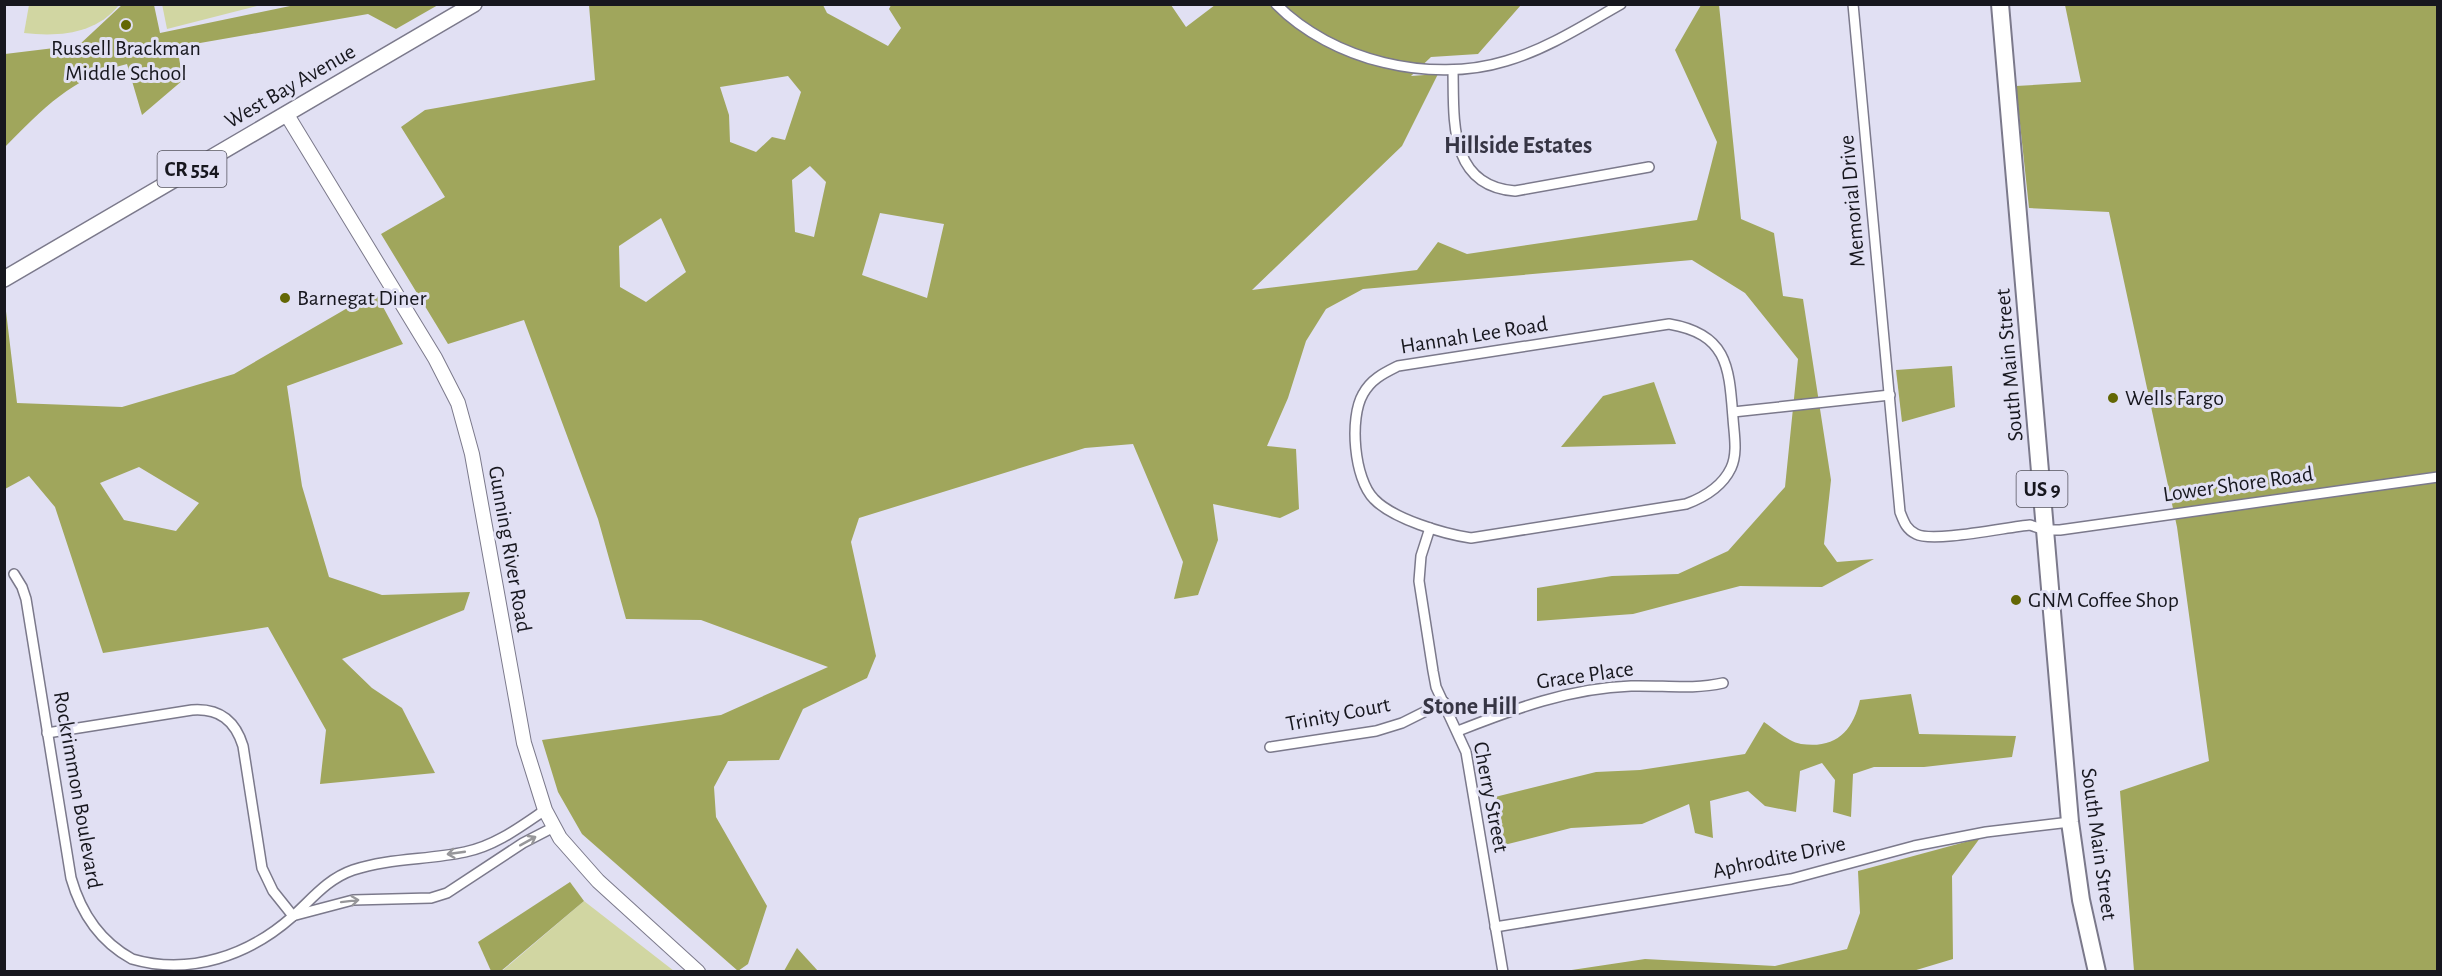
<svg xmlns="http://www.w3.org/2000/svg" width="2442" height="976" viewBox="0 0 2442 976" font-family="'Alegreya Sans',sans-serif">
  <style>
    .green { fill: #d1d6a2 }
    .forest { fill: #a0a65c; fill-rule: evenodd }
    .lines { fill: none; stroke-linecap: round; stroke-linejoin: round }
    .street-casing { stroke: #7b798b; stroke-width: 12 }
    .secondary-casing { stroke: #7b798b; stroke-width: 16 }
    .primary-casing { stroke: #7b798b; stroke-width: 18 }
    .highway-casing { stroke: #7b798b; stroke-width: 20 }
    .street { stroke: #fff; stroke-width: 9 }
    .secondary { stroke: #fff; stroke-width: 14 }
    .primary { stroke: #fff; stroke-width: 15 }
    .highway { stroke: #fff; stroke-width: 16 }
    .oneway { stroke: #97979a }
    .poi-dot { fill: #636704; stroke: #e1e0f3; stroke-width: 2 }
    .labels { text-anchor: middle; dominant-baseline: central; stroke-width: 6; stroke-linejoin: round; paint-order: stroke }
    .shield { fill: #e1e0f3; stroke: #54535e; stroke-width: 1.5 }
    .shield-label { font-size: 21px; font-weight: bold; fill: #17171e }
    .poi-label { font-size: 22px; fill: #17171e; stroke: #e1e0f3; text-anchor: start }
    .street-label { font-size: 22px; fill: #17171e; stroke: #e1e0f3 }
    .neighbourhood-label { font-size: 24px; font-weight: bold; fill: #363544; stroke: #e1e0f3 }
  </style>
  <rect width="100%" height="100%" fill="#e1e0f3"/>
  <g class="green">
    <polygon points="162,4 261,4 261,5 167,29"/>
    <path d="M29,5H119C96,34 59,37 24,33Z"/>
    <polygon points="584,901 674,971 501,972"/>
  </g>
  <g class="forest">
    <path d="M123,4L154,5L160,33L295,5H438L396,29L368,14L177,47L183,80L142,115L127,64C71,78 44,108 5,147V54L79,45Z"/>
    <path d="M589,5H823L827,13L888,46L901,28L889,9L891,5H1171L1186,27L1215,5H1521L1478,54L1431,57L1411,76L1438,74L1402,146L1252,290L1417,270L1438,242L1467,254L1697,220L1717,142L1675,50L1701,5H1719L1741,219L1774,233L1783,296L1803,299L1831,480L1824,544L1837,562L1874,559L1822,587L1740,586L1633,614L1537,621V588L1612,576L1678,574L1728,551L1785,487L1798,359L1745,293L1692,260L1363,289L1326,309L1306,341L1288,398L1267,446L1296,449L1299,509L1280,518L1213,504L1218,540L1198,595L1174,599L1183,562L1133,444L1085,448L859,518L851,542L876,656L867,678L803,709L779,760L728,761L714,787L716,817L767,906L748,964L738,971L582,834L558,792L542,740L721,715L828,667L701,620L626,619L598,519L524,320L448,344L381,234L445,197L401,127L425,110L595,80ZM788,76L801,92L785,140L772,137L756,152L730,142L729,115L720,87ZM810,166L826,182L814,237L795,232L792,180ZM880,213L944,224L927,298L862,275ZM661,218L686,272L646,302L620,287L619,246Z"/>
    <polygon points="2065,5 2437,5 2437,971 2134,971 2120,791 2209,761 2177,527 2109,212 2029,208 2016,86 2081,82"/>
    <path d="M375,292L403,344L287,386L302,486L329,577L382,595L470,592L464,610L342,659L372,688L402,708L435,773L320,784L326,730L268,627L103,653L55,507L29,476L5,489V303L17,403L122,407L234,374ZM139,467L199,503L176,531L124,520L100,483Z"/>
    <polygon points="1952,366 1955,407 1902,422 1896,370"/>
    <polygon points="1654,382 1676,444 1561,447 1603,396"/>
    <path d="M1911,694L1919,734L2016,736L2012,757L1924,767H1874L1853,774L1851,817L1833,812L1835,780L1822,763L1800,771L1796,812L1765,806L1748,791L1710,801L1713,838L1695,833L1689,804L1642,824L1571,828L1504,845L1495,797L1596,772L1640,770L1745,754L1764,722C1774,729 1789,742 1801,744C1836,749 1853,731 1860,700Z"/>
    <polygon points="1980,838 1952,876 1953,959 1913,971 1565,971 1645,959 1775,966 1847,949 1860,913 1858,871"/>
    <polygon points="570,882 584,901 501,971 491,971 478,942"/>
    <polygon points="797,948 818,971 784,971"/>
  </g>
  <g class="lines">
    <g class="street-casing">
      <g id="street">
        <path d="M1276,4C1332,61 1431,84 1506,61C1547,49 1584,25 1621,4"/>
        <path d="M1853,4L1900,512C1904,522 1906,529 1916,534C1933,543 2007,527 2030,525L2045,530H2060L2438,477"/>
        <path d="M1453,70C1454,119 1448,186 1515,191L1649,167"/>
        <path d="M1669,324C1728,334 1729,367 1733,418C1734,434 1738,453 1731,468C1722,487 1705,497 1686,504L1471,538C1444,534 1393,519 1374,499C1354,479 1349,418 1363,394C1371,379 1384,373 1398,366Z"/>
        <polyline points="1733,412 1890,395"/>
        <polyline points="1430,528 1421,556 1419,581 1433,671 1436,687 1466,752 1503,972"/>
        <path d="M14,574L22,587L26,599L71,878C81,913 99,941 132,959C190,976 249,955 292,917C312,899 327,879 353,870C389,858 428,860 465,852C495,846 520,827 545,810"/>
        <path d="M1458,731C1514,709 1570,688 1631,686C1663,685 1692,690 1723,683"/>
        <path d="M47,733L192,710C219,708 235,720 243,746L262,868L273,891L293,916"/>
        <polyline points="1270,747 1376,731 1402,723 1444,702"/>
        <polyline points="296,915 353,900 431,898 447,893 523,843 554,827"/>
        <polyline points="1495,927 1791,879 1914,846 1986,832 2070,822"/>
      </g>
    </g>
    <g class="secondary-casing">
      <polyline id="secondary" points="287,115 435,358 458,403 472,454 524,743 545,810 560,838 598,881 698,972"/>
    </g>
    <g class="primary-casing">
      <polyline id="primary" points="4,279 474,4"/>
    </g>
    <g class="highway-casing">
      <polyline id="highway" points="2000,4 2070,822 2081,900 2097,972"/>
    </g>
    <use href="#street" class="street"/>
    <use href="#secondary" class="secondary"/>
    <use href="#primary" class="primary"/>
    <use href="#highway" class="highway"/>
  </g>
  <defs><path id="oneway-shaft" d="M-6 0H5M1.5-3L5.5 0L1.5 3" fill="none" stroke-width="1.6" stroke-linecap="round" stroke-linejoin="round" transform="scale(1.5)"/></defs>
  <g class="oneway">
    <use href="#oneway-shaft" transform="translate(528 841) rotate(-29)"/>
    <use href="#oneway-shaft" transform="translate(456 853) rotate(172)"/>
    <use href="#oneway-shaft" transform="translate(350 901) rotate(-7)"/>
  </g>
  <g class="poi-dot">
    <circle cx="126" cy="25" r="6"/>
    <circle cx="285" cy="298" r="6"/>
    <circle cx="2113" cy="398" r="6"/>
    <circle cx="2016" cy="600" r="6"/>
  </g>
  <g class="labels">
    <g class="shield">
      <rect x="157.5" y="151" width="69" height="36" rx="4.5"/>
      <rect x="2016.5" y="471" width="51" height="36" rx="4.5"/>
    </g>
    <g class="shield-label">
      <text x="192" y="169">CR 554</text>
      <text x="2042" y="489">US 9</text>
    </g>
    <g class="poi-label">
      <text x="126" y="48" text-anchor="middle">Russell Brackman<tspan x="126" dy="25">Middle School</tspan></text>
      <text x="297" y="298">Barnegat Diner</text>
      <text x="2125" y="398">Wells Fargo</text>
      <text x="2028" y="600">GNM Coffee Shop</text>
    </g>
    <g class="street-label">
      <text transform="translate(290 86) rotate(-30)">West Bay Avenue</text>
      <text transform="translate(1852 201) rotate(-95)">Memorial Drive</text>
      <text transform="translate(1474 335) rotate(-9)">Hannah Lee Road</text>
      <text transform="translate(2009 365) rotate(-95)">South Main Street</text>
      <text transform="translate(2238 484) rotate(-8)">Lower Shore Road</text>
      <text transform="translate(510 549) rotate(80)">Gunning River Road</text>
      <text transform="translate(1585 675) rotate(-8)">Grace Place</text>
      <text transform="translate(1338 714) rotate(-11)">Trinity Court</text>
      <text transform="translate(78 790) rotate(80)">Rockrimmon Boulevard</text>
      <text transform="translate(1491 797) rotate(79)">Cherry Street</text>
      <text transform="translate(2099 844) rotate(82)">South Main Street</text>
      <text transform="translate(1779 857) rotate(-12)">Aphrodite Drive</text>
    </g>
    <g class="neighbourhood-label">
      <text x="1518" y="146">Hillside Estates</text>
      <text x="1470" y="707">Stone Hill</text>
    </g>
  </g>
  <rect width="2442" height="976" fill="none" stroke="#17171e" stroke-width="12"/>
</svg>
